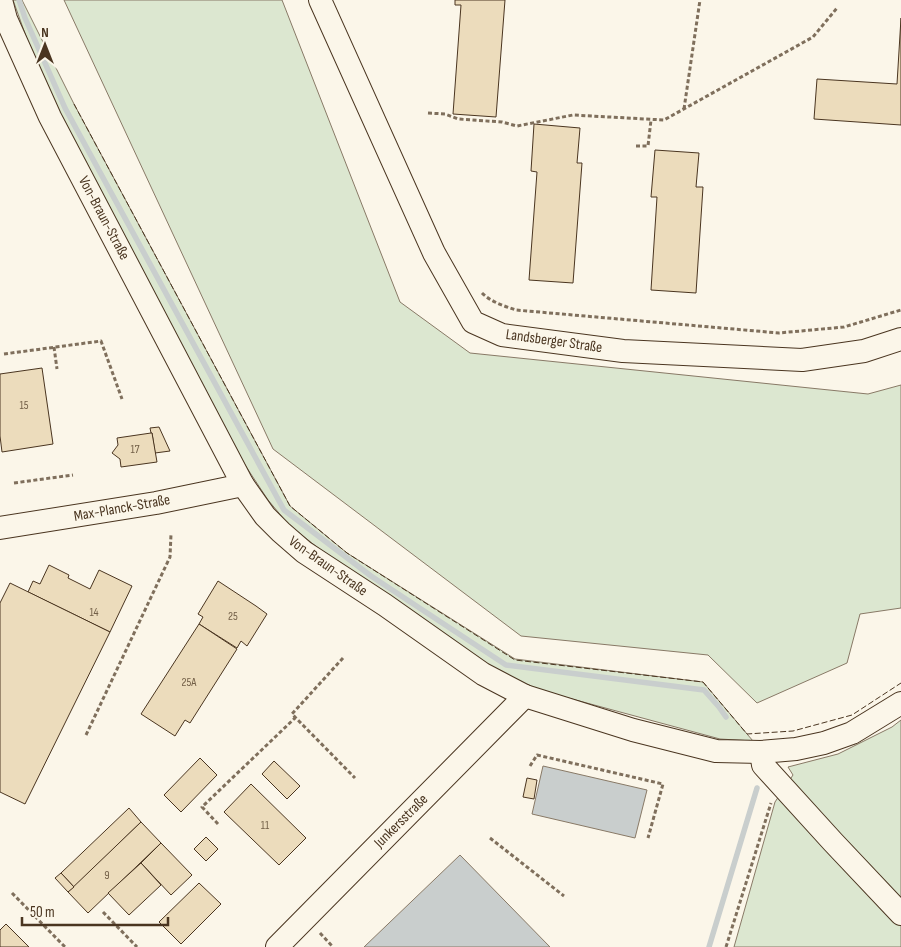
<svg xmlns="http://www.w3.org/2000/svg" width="901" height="947" viewBox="0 0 901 947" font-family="'Sofia Sans Condensed',sans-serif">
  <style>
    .green { fill: #dce7d0; stroke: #887966 }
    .water { fill: #c9cecd; stroke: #887966 }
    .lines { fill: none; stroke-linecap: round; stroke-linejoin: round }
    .stream { stroke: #c9cecd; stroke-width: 5.5 }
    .building { fill: #ecdcbc; stroke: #4a3520 }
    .minor-casing { stroke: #4a3520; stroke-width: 24 }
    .path { stroke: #7f6f5c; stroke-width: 3; stroke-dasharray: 4 2.5; stroke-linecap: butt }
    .minor { stroke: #fbf6e9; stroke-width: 22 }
    .fence { stroke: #4a3520; stroke-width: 1; stroke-dasharray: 6 2.5; stroke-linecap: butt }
    .labels { text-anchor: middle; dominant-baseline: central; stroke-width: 4; stroke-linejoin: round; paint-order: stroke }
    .number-label { font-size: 12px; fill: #725f47 }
    .street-label { font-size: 15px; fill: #4a3520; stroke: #fbf6e9 }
  </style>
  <rect width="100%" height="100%" fill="#fbf6e9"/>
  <g class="green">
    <polygon points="13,0 22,0 74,104 290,506 347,553 515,659 703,682 753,741 720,739 535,689 496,672 322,551 289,525 268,500 245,465 51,98 33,56"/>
    <polygon points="64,0 282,0 400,302 470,353 868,394 901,385 901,608 860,614 847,663 757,703 708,655 521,636 273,449"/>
    <polygon points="901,720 901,947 734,947 775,802 793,775 788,767 838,754 892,727"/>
  </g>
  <g class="water">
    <polygon points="543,766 647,790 635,838 532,814"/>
    <polygon points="460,855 550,947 364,947"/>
  </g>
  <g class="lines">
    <g class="stream">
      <polyline points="19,0 25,18 65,108 284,510 371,576 506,665 704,690 719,707 726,717"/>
      <polyline points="709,947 757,788"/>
    </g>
  </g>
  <g class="building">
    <polygon points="455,0 505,0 496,117 453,114 461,5 455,5"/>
    <polygon points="901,18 901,125 814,119 817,79 897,84"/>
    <polygon points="534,124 580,128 577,163 582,163 573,283 529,280 537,172 531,171"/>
    <polygon points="655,150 699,153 696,187 703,187 696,293 651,290 657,197 651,197"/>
    <polygon points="42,368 53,444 2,452 0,436 0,374"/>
    <polygon points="159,427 170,451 155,453 152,433 151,433 150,428"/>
    <polygon points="151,433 152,433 157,462 121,467 120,459 112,453 118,445 117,438"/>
    <polygon points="49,565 69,575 68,578 90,589 99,570 132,586 110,632 28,592 33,581 40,584"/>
    <polygon points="218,581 256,606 267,614 247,646 241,641 237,648 199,624 203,617 198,614"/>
    <polygon points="10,583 110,632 25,804 0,792 0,603"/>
    <polygon points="199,624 237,649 190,723 185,720 175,736 141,714"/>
    <polygon points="200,758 217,775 181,812 164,795"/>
    <polygon points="274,761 300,786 287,799 262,774"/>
    <polygon points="527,778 537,780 534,799 523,797"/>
    <polygon points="251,784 306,838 279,865 224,812"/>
    <polygon points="129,808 141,822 74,887 61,873"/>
    <polygon points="141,822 161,843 88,913 68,892"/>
    <polygon points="206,837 218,849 206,861 194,849"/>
    <polygon points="161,843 192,875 171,895 141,863"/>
    <polygon points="141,863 161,885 129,915 108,893"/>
    <polygon points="61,873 74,887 68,892 55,878"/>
    <polygon points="199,883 221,904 181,944 159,922"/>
    <polygon points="6,924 29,947 0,947 0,930"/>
  </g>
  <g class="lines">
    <g class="minor-casing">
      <g id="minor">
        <polyline points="1,0 6,19 50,117 243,485 265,516 281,532 304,552 385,605 483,674 525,696 633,730 716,751 761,752 796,749 824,743 852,733 901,703"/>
        <polyline points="320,0 434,253 473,322 502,335 623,351 802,360 864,351 901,339"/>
        <polyline points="0,528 156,503 243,485"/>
        <polyline points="761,752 763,765 833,842 901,914"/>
        <polyline points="277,947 525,696"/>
      </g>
    </g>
    <g class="path">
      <polyline points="684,109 700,0"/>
      <polyline points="428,113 445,114 458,119 502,122 517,126 573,115 664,120 813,37 837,8"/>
      <polyline points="636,146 648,146 651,120"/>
      <path d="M482,293C491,302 504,306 516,310L779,333L844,327L901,310"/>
      <polyline points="54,347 57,369"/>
      <polyline points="4,354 101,341 122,399"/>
      <polyline points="14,483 73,475"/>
      <polyline points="343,658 292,714 355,778"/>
      <polyline points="86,735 170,557 171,534"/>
      <polyline points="530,766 537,755 663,784 648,838"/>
      <polyline points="218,824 202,807 295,718"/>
      <polyline points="490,838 564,896"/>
      <polyline points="12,893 65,947"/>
      <polyline points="103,912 137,947"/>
      <polyline points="320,933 333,947"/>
      <polyline points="726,947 771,803"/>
    </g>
    <use href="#minor" class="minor"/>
    <polyline class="fence" points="74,104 290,506 347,553 515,660 703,682 747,734 793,731 852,715 901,683"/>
  </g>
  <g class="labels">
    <g class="number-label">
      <text x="24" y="405">15</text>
      <text x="135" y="449">17</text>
      <text x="94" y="612">14</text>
      <text x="233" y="616">25</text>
      <text x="189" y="682">25A</text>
      <text x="265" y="825">11</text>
      <text x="107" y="875">9</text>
    </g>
    <g class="street-label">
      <text transform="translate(104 218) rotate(62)">Von-Braun-Straße</text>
      <text transform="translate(554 341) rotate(8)">Landsberger Straße</text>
      <text transform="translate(122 508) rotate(-10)">Max-Planck-Straße</text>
      <text transform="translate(328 566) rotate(35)">Von-Braun-Straße</text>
      <text transform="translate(401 821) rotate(-45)">Junkersstraße</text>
    </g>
  </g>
  <g transform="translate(45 45)" stroke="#fbf6e9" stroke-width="4" paint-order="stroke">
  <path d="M0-4L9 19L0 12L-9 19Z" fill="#4a3520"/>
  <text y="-8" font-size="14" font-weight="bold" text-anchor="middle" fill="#4a3520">N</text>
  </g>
  <path d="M22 917v8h146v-8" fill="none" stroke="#4a3520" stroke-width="2.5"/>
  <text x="30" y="917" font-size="15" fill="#4a3520" stroke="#fbf6e9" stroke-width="4" paint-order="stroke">50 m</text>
</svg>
